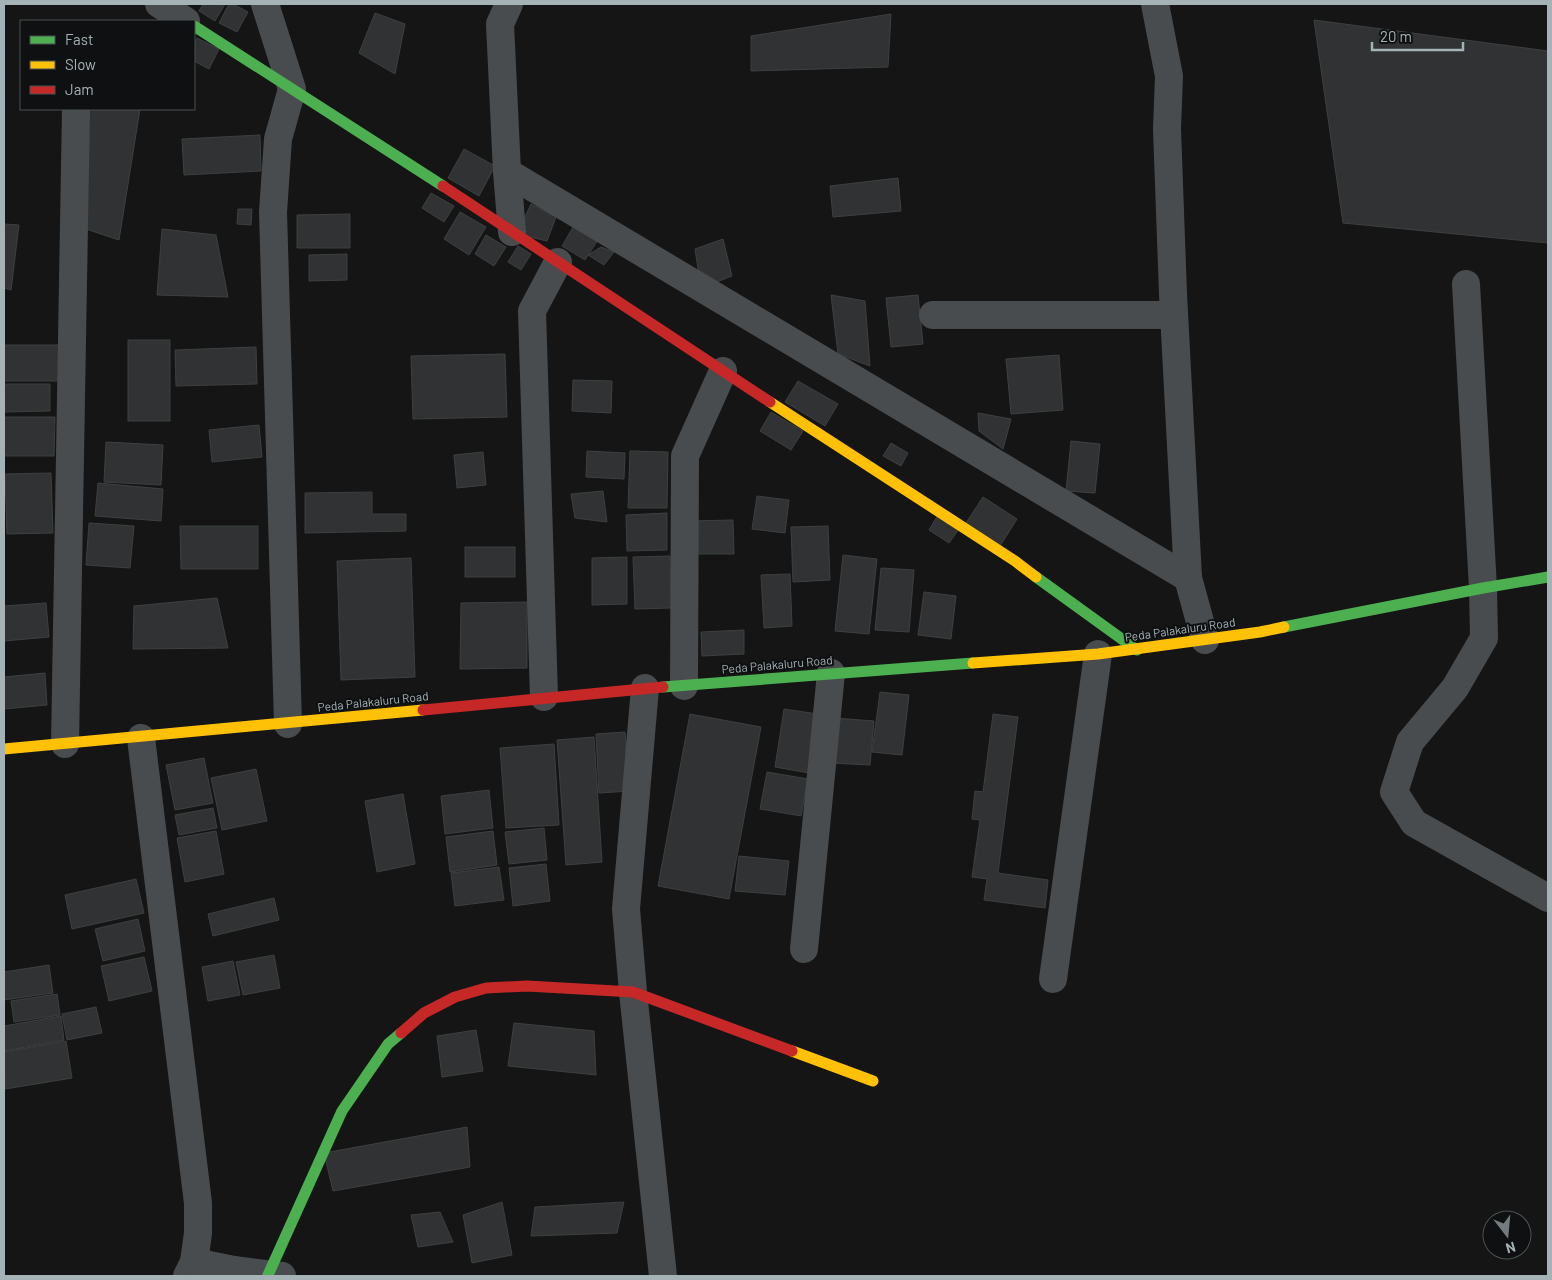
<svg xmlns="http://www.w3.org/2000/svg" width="1552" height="1280" viewBox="0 0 1552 1280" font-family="Barlow,sans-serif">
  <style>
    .building { fill: #313233; stroke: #3d4041 }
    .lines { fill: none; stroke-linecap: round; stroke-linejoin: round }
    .street { stroke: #494c4e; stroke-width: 28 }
    .fast { stroke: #4caf50; stroke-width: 11 }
    .slow { stroke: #ffc107; stroke-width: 11 }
    .jam { stroke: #c62828; stroke-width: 11 }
    .labels { text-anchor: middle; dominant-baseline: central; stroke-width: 4; stroke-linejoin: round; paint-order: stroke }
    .street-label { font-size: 12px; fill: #a5b2b6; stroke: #0f1011 }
  </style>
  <rect width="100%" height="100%" fill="#151515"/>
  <g class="building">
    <polygon points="203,4 225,4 215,21 199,11"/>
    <polygon points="229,4 233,4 248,12 237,32 219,23"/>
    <polygon points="375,13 405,24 395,74 359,53"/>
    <polygon points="891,14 888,67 751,71 751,36"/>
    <polygon points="1314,20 1548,51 1548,243 1343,223"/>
    <polygon points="197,38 219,49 209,69 194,61 194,44"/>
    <polygon points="76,109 140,109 119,240 74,225"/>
    <polygon points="260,135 261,171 184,175 182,139"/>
    <polygon points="464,149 495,166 479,196 448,178"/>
    <polygon points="898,178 901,211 833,217 830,186"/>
    <polygon points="431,193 454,206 444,222 422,208"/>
    <polygon points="531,204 556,217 547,241 517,234"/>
    <polygon points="238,209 252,209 251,225 237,224"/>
    <polygon points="460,212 486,227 469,255 444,239"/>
    <polygon points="350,214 350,248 297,248 297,215"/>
    <polygon points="579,217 603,232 585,260 562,246"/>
    <polygon points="4,224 19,225 11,290 4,288"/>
    <polygon points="162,229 216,235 228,297 157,295"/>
    <polygon points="486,235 506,247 494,266 475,254"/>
    <polygon points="723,239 732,276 701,288 695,249"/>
    <polygon points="518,246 531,254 521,270 508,262"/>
    <polygon points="601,247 614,252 604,265 588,255"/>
    <polygon points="347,254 347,280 309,281 309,255"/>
    <polygon points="831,295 865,301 870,366 838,354"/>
    <polygon points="918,295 923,344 891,347 886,298"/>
    <rect x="128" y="340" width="42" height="81"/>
    <rect x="4" y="345" width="57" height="36"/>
    <polygon points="256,347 257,384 176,386 175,350"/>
    <polygon points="505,354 507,417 413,419 411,356"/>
    <polygon points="1059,355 1063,410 1011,414 1006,359"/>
    <polygon points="573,380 612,381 611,413 572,411"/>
    <polygon points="798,381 838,404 825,426 785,402"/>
    <polygon points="4,384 50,384 50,411 4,412"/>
    <polygon points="771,412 803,431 791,450 760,431"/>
    <polygon points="978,413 1011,419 1003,449 979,431"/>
    <polygon points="4,417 55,417 54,456 4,456"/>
    <polygon points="259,425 262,457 212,462 209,430"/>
    <polygon points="1071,441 1100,444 1095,493 1066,491"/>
    <polygon points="106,442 163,445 161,485 104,482"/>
    <polygon points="891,443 908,453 901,466 883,456"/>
    <polygon points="587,451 625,453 624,479 586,477"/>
    <polygon points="630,451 668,452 667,508 628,508"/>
    <polygon points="483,452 486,485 457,488 454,455"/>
    <polygon points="51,473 53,533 7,534 5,474"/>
    <polygon points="98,483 163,489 161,521 95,516"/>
    <polygon points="603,491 607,522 575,518 571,494"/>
    <polygon points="372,492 372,514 406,514 406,531 305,533 305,493"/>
    <polygon points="757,496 789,500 785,533 752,529"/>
    <polygon points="983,497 1017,519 1000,546 966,523"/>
    <polygon points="667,513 667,550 627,551 626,515"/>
    <polygon points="938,515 959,529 949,543 929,530"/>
    <polygon points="733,520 734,554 692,554 691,521"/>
    <polygon points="89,523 134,526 130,568 86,565"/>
    <polygon points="180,526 258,526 258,569 181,569"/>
    <polygon points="828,526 830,580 793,582 791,527"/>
    <rect x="465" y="547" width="50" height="30"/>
    <polygon points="843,555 877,559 869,634 835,631"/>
    <polygon points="670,556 671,608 635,609 633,557"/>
    <polygon points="627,557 627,604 592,605 592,558"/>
    <polygon points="411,558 415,677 341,680 337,561"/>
    <polygon points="881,568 914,570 909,632 875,630"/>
    <polygon points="790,574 792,626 764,628 761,575"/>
    <polygon points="924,592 956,596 951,639 918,635"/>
    <polygon points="217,598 228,648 133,649 134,606"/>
    <polygon points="527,602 527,668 460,669 461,603"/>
    <polygon points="46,603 49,637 4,641 4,606"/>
    <polygon points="744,630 744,654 702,656 701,632"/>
    <polygon points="45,673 47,705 4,709 4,677"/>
    <polygon points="880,692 909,695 902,755 872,752"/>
    <polygon points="784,709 818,714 809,773 775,767"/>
    <polygon points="690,714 761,727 729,899 658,886"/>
    <polygon points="993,714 1018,717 998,873 1048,880 1045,908 984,900 987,879 972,877 980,820 972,819 975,791 983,792"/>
    <polygon points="834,718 874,721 870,765 830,763"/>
    <polygon points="625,732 630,791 599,793 596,734"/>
    <polygon points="594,737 602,862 566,865 557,740"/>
    <polygon points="554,744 559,825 506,828 500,748"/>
    <polygon points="204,758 213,803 175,810 166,765"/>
    <polygon points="256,769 267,821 222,830 211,778"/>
    <polygon points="767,772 808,779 801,816 760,809"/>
    <polygon points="489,790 493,828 445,834 441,796"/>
    <polygon points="403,794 415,864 377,872 365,801"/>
    <polygon points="213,808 217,828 179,835 175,815"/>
    <polygon points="544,828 547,860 509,864 505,832"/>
    <polygon points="216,831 224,874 185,882 177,838"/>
    <polygon points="493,831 497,865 450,872 446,837"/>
    <polygon points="739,856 789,861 785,895 735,891"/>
    <polygon points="546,864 550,901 513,906 509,868"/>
    <polygon points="499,867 504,900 455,906 451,873"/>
    <polygon points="136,879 144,913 72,929 65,895"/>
    <polygon points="274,898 279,920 213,936 208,914"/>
    <polygon points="138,919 145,951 103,961 95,929"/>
    <polygon points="274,955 280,988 243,995 236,962"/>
    <polygon points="144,957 152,991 109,1001 101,966"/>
    <polygon points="233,961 240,995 208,1001 202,967"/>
    <polygon points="49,965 53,993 4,1000 4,972"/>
    <polygon points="57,994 60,1015 14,1022 11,1001"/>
    <polygon points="96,1007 102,1033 67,1040 62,1014"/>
    <polygon points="61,1016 64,1040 4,1051 4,1026"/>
    <polygon points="514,1023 594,1031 596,1075 508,1066"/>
    <polygon points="476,1030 483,1071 442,1077 437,1036"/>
    <polygon points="66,1041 72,1078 5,1089 4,1052"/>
    <polygon points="467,1127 470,1167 333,1191 324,1153"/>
    <polygon points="502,1202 512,1255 472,1263 463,1215"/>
    <polygon points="624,1202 617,1233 531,1236 535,1207"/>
    <polygon points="440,1212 453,1242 418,1247 411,1215"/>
  </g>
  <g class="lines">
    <g class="street">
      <polyline points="159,4 186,21"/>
      <polyline points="265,4 292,89 278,139 273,212 288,724"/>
      <polyline points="509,4 500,24 507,172 512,232"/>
      <polyline points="1155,4 1169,76 1167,129 1173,294 1188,578 1205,640"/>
      <polyline points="507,172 1188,578"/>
      <polyline points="1466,284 1483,588 1484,638 1455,688 1410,742 1394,792 1414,823 1548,898"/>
      <polyline points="933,315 1174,315"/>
      <polyline points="684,686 685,456 723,371"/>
      <polyline points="645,688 626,909 633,992 663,1276"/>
      <polyline points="544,697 532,311 558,262"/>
      <polyline points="141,738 198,1203 198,1233 194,1262 187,1276"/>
      <polyline points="65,744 76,109"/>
      <polyline points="804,949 831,673"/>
      <polyline points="1053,979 1098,654"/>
      <polyline points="194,1262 234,1270 282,1276"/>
    </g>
    <g class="fast">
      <polyline points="194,26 443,186"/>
      <polyline points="1036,577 1137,650"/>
      <polyline points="1284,627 1483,588 1548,577"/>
      <polyline points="663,687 973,663"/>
      <polyline points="268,1275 342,1111 388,1044 401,1033"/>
    </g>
    <g class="slow">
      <polyline points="770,402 1015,561 1036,577"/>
      <polyline points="973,663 1098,654 1260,632 1284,627"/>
      <polyline points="4,749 423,710"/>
      <polyline points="792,1051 873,1081"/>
    </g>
    <g class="jam">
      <polyline points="443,186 770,402"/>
      <polyline points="423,710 663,687"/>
      <polyline points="401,1033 424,1013 455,997 486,988 527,986 633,992 792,1051"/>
    </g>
  </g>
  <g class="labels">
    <g class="street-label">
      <text transform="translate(1180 629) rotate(-8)">Peda Palakaluru Road</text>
      <text transform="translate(777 664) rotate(-5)">Peda Palakaluru Road</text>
      <text transform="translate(373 701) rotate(-6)">Peda Palakaluru Road</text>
    </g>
  </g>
  <rect width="1552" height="1280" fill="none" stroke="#a5b2b6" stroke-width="10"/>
  <rect x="20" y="20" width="175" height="90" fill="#0f1011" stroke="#4b5153"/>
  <rect x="30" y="36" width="25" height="8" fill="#4caf50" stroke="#4b5153"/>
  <text x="65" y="45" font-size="15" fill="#a5b2b6">Fast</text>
  <rect x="30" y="61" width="25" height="8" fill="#ffc107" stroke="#4b5153"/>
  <text x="65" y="70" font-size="15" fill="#a5b2b6">Slow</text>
  <rect x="30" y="86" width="25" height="8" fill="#c62828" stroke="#4b5153"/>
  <text x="65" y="95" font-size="15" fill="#a5b2b6">Jam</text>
  <g transform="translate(1507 1235) rotate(164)"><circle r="24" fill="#0f1011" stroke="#4b5153"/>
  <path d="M0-4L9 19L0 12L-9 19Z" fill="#737b7e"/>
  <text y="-8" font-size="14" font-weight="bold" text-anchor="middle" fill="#a5b2b6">N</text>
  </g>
  <path d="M1372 42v8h91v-8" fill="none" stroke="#a5b2b6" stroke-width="2.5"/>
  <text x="1380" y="42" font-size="15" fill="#a5b2b6" stroke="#0f1011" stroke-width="4" paint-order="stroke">20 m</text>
</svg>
